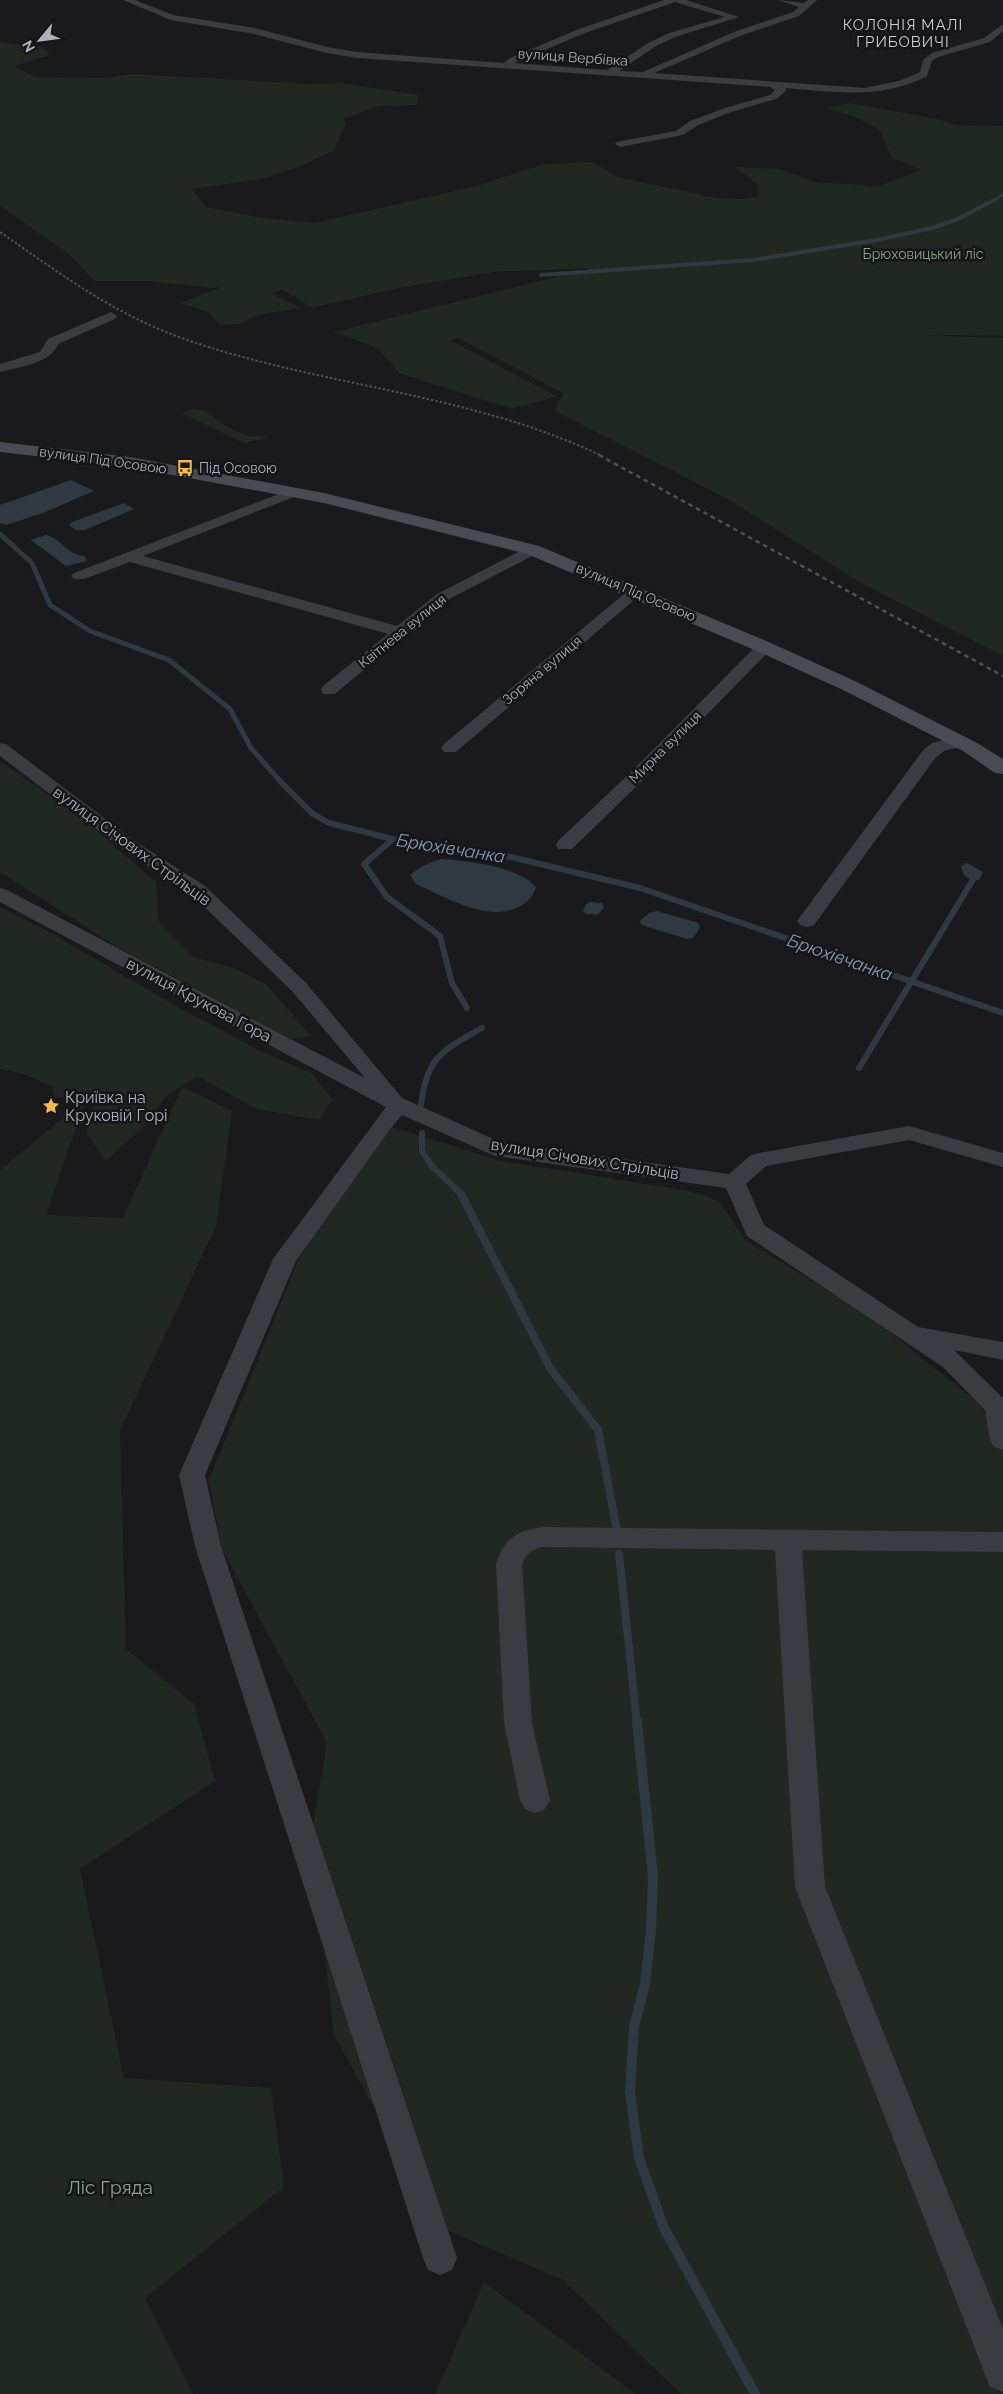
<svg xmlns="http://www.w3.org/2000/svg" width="1003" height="2394" viewBox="0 0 1003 2394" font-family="Raleway,sans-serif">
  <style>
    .green { fill: #202821 }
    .water { fill: #2f3942 }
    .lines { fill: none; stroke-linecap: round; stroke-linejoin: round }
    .stream-far5 { stroke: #2f3942; stroke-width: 3 }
    .stream-far4 { stroke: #2f3942; stroke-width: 4 }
    .stream-far3 { stroke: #2f3942; stroke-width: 5 }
    .stream-far2 { stroke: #2f3942; stroke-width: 6 }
    .stream-far1 { stroke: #2f3942; stroke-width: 8 }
    .stream { stroke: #2f3942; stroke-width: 10 }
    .street { fill: #3b3c42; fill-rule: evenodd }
    .secondary { fill: #494b52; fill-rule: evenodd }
    .rail-far1 { stroke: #4e5057; stroke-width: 2; stroke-dasharray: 2.5 2; stroke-linecap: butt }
    .rail { stroke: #4e5057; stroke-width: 2.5; stroke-dasharray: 4.5 4; stroke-linecap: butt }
    .labels { text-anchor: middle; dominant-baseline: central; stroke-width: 5; stroke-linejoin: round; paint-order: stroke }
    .far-street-label { font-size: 14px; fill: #adb1bd; stroke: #151518 }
    .far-park-label { font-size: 14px; fill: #83a887; stroke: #151518 }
    .far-poi-label { font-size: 14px; fill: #adb1bd; stroke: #151518; text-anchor: start }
    .far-neighbourhood-label { font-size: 15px; letter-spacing: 1px; fill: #ced0d8; stroke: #151518 }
    .street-label { font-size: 16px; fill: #adb1bd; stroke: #151518 }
    .poi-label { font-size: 16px; fill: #adb1bd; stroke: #151518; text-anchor: start }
    .water-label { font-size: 18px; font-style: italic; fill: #839eb8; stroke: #151518 }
    .near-park-label { font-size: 19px; fill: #83a887; stroke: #151518 }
  </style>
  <rect width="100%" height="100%" fill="#1a1a1d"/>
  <g class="green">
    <polygon points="0,42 43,47 50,55 15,66 34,77 106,78 133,74 307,84 340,83 418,95 417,105 379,106 343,119 346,123 334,150 301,166 261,179 192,189 206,207 262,218 315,223 477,186 544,164 593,162 617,177 679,190 715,198 743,199 759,197 757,184 735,167 778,169 819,183 851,184 876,187 921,170 892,158 880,130 858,118 826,108 850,103 937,119 957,125 1003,126 1003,336 924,335 1003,338 1003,656 856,580 731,501 555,411 563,393 458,338 450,340 556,396 512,409 399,373 378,348 333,332 593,268 494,272 394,289 312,308 282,289 272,293 301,308 257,315 241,324 220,325 208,312 180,303 222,287 214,288 149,281 95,281 70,255 0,206"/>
    <polygon points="192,409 204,410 224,425 247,436 270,437 244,443 181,413"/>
    <polygon points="0,761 81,817 156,882 159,922 194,957 233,968 266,984 311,1036 292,1039 119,948 0,872"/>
    <polygon points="0,907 45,930 185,1011 262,1052 312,1073 332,1099 319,1120 257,1109 197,1076 164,1098 149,1121 106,1161 86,1133 97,1097 55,1097 53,1086 23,1074 0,1069"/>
    <polygon points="182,1087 232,1111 216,1226 120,1431 126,1649 194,1704 215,1781 80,1869 124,2078 271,2088 284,2187 145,2298 193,2394 0,2394 0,1170 86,1099 46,1215 123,1218"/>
    <polygon points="382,1124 501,1161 689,1191 719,1201 746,1241 866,1313 978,1403 1003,1439 1003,2394 681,2394 563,2280 440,2227 334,2035 311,1837 327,1743 222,1549 209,1480 298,1261"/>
    <polygon points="484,2282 636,2394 435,2394"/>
  </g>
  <g class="water">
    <polygon points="71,480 94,491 43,513 6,525 0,523 0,505"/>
    <polygon points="124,503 134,509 85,530 76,530 69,525 72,522"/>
    <path d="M46,535C61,538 68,556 85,556L87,561L66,566L31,540Z"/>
    <path d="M441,859C469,861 516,866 536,887C534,895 528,901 522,905C491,925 446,897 416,884L410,875C420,867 429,862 441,859Z"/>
    <polygon points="967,863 983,872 979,880 971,880 964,875 961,866"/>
    <polygon points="590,902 602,903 604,908 597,915 586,914 583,911 586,904"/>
    <polygon points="657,911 695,922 698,923 700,928 693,938 687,939 642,925 639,922 649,913"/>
  </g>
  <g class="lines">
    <polyline class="stream-far5" points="992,201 1003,195"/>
    <polyline class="stream-far4" points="541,275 753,260 877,240 932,228 958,219 994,200"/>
    <polyline class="stream-far3" points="0,534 32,563 50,605 90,631 169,660 230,709 251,748 280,781"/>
    <g class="stream-far2">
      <polyline points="279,780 313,814 329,823 393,839 511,857 640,888 1003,1013"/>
      <polyline points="393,839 364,864 387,897 440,936 452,983 467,1008"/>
      <polyline points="859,1068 977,873"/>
      <path d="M421,1105C427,1056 442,1051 482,1028"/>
      <polyline points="422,1133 422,1151 431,1165 463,1196"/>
    </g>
    <g class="stream-far1">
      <polyline points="461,1194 550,1368 598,1430 616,1526"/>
      <polyline points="619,1554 637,1723"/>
    </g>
    <polyline class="stream" points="637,1722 653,1876 651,1930 645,1984 634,2027 630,2092 639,2158 664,2228 755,2394"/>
    <g class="street">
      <path d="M123,0H135L173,15L255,28L327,47L357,52L504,63L510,58L579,29L664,0H686L739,17L675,37L656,46L619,71L643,72L734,32L793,12L799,7L778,0L804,3L808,0H817L799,16L740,36L654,73L864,88L899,81L920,72L923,60L932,53L984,38L1003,24V31L990,42L938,57L932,61L927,76C881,100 835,92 786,88L785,92L776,99L731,112L698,125L683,135L620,147L615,144L616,142L676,131L690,121L725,108L770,95L775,90L770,87L357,58L327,53L254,34L171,20ZM675,2L725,17L669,33L650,42L607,70L514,63L585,33Z"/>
      <path d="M111,312L117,316L115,319L58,344C51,364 18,367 0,372V364L40,352L48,339Z"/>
      <polygon points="294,488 301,492 299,495 143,556 397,626 437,594 528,547 538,547 540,550 538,553 447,600 335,694 323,694 321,690 323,686 388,634 130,562 84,579 74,579 71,576 74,573"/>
      <polygon points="635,587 640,589 643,592 640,595 456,752 444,752 441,748 444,744 630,589"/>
      <polygon points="764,642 770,644 772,647 770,650 643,780 572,849 558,849 556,845 558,841 631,772 758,644"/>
      <polygon points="960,736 966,737 969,741 966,745 944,751 936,757 814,925 807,927 800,925 797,921 800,917 924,749 932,743"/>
      <polygon points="0,743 6,744 133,840 205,886 306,983 402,1098 500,1142 729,1174 751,1155 759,1153 909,1126 1003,1153 1003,1167 909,1140 766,1166 746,1184 764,1225 918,1327 1003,1342 1003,1360 954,1350 1003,1398 1003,1450 994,1447 990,1440 985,1410 943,1367 747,1236 726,1188 495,1156 402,1115 390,1129 296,1261 205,1475 221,1546 457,2258 452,2270 440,2275 428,2270 423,2258 195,1546 179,1475 273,1259 386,1107 0,902 0,888 7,890 365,1078 292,991 191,894 121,848 0,756"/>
      <path d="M541,1527L1003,1532V1552L802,1550L825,1887L1003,2329V2392L990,2387L985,2374L795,1887L775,1550L541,1547C531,1550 526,1554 522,1564L532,1723L550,1800L545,1809L535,1813L525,1809L520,1800L504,1723L496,1564C505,1538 515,1532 541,1527Z"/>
    </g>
    <polygon class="secondary" points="0,442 130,457 324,493 539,546 771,643 857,682 977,743 1003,759 1003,774 995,773 963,751 843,690 757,651 527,554 324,503 130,467 0,452"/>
    <path class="rail-far1" d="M0,232C65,277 118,317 193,342C327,387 473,394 602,456"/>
    <polyline class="rail" points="599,455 1003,676"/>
  </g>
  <defs>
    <g id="bus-bare" transform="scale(1.35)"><path d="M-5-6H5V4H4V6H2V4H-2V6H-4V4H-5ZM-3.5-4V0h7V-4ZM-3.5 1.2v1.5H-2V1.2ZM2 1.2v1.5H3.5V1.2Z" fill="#f8be37" stroke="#151518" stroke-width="2.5" paint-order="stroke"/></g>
    <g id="sight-bare" transform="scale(1.35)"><path d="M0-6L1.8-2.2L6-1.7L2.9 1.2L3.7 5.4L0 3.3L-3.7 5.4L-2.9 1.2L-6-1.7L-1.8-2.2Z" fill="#f8be37" stroke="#151518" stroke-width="2.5" paint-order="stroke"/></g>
  </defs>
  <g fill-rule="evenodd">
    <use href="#bus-bare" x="185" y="468"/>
    <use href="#sight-bare" x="51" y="1106"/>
  </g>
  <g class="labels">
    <g class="far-street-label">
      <text transform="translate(573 57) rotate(4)">вулиця Вербівка</text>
      <text transform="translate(103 460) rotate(8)">вулиця Під Осовою</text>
      <text transform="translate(636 592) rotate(23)">вулиця Під Осовою</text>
      <text transform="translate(402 631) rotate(-39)">Квітнева вулиця</text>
      <text transform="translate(542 670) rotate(-40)">Зоряна вулиця</text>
      <text transform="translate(665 747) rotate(-45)">Мирна вулиця</text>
    </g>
    <g class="far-park-label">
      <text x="923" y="254">Брюховицький ліс</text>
    </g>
    <g class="far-poi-label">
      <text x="199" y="468">Під Осовою</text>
    </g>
    <g class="far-neighbourhood-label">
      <text x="903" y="25">КОЛОНІЯ МАЛІ<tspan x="903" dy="17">ГРИБОВИЧІ</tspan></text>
    </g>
    <g class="street-label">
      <text transform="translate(132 846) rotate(36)">вулиця Січових Стрільців</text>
      <text transform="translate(199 1000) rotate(28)">вулиця Крукова Гора</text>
      <text transform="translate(585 1159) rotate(9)">вулиця Січових Стрільців</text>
    </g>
    <g class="poi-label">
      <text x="65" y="1097">Криївка на<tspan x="65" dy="18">Круковій Горі</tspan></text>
    </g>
    <g class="water-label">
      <text transform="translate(451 848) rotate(9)">Брюхівчанка</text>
      <text transform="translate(840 957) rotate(19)">Брюхівчанка</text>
    </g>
    <g class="near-park-label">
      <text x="110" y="2187">Ліс Гряда</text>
    </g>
  </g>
  <g transform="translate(40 40) rotate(241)" stroke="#151518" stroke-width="4" paint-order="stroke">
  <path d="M0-4L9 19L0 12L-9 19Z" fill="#adb1bd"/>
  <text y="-8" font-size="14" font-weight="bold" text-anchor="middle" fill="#adb1bd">N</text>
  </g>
</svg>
